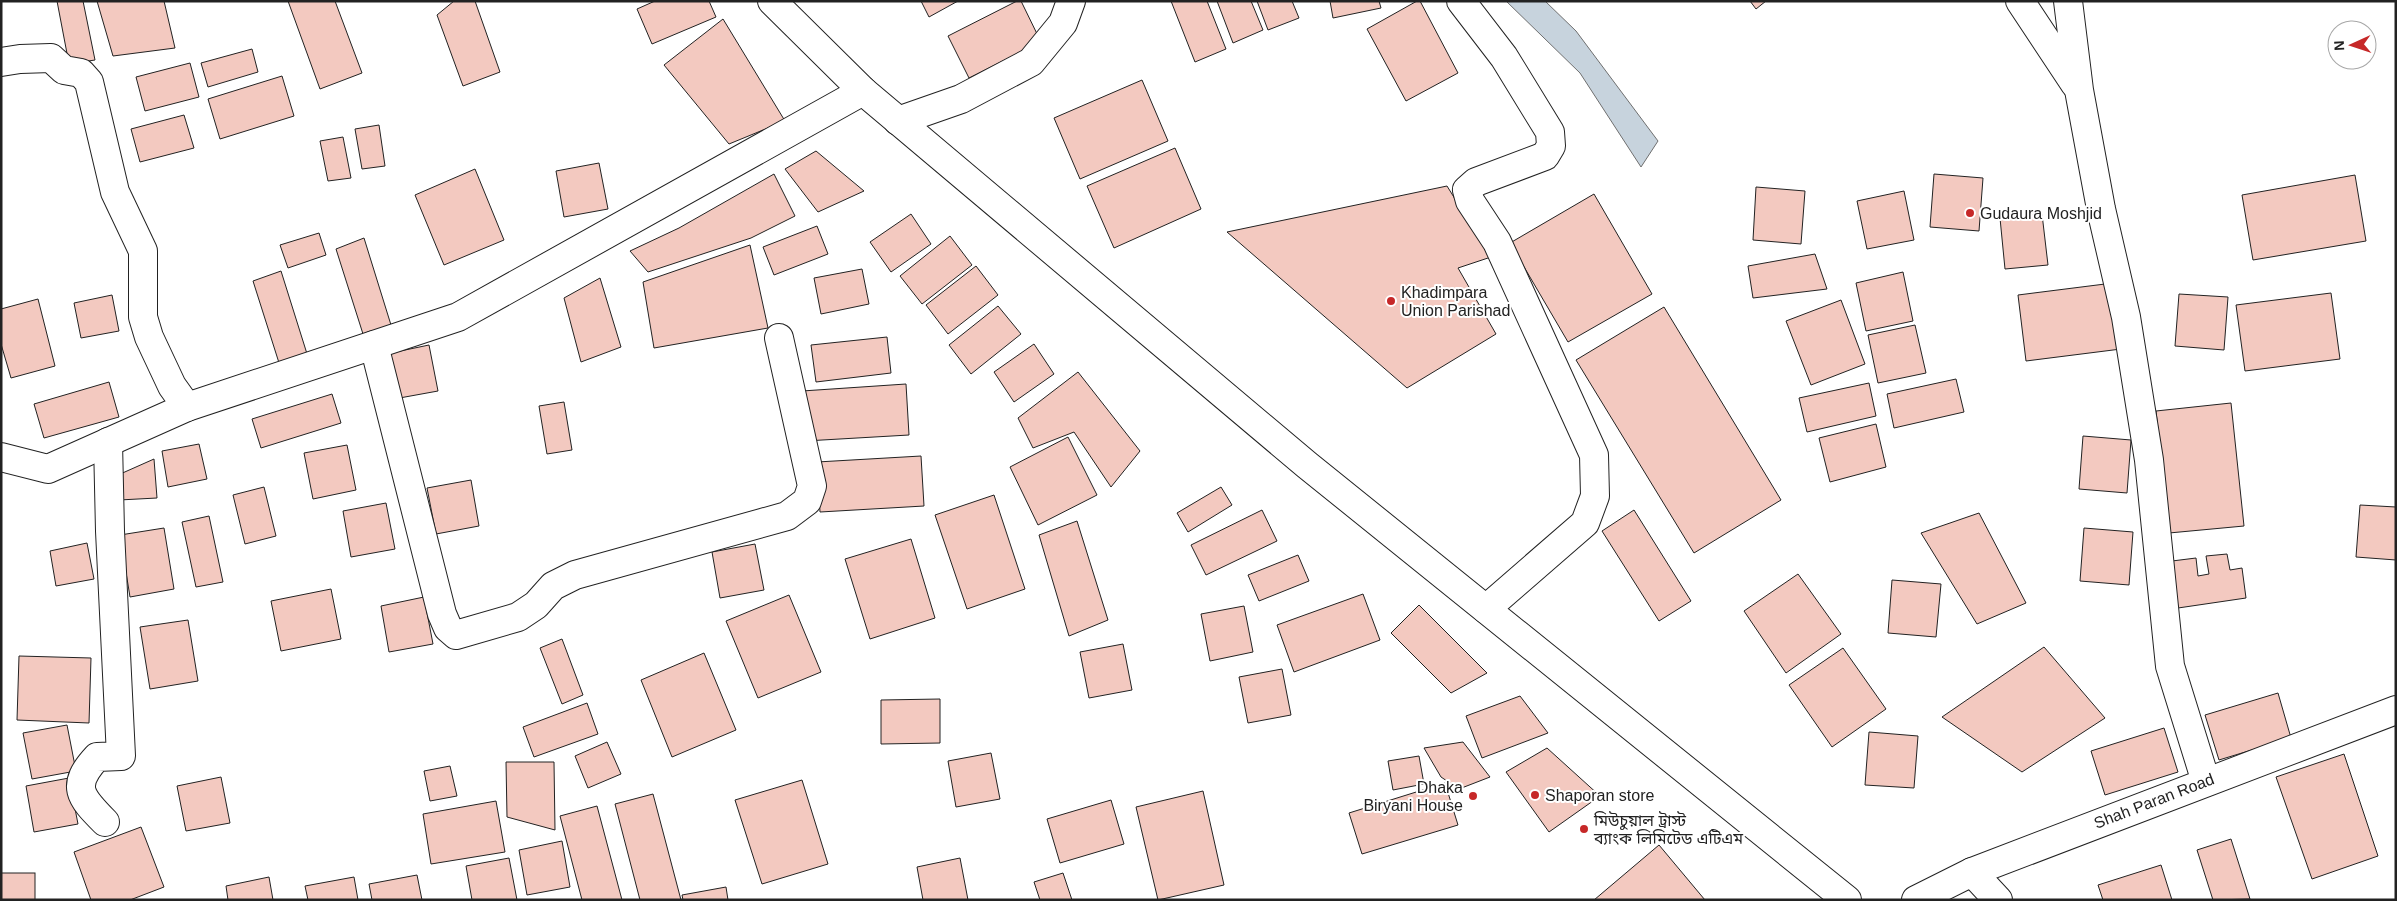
<svg xmlns="http://www.w3.org/2000/svg" width="2397" height="901" viewBox="0 0 2397 901" font-family="Arial,'Noto Sans Bengali',sans-serif">
  <style>
    .water { fill: #c7d3dd; stroke: #6f6f6f }
    .building { fill: #f3c9c0; stroke: #222 }
    .lines { fill: none; stroke-linecap: round; stroke-linejoin: round }
    .minor-casing { stroke: #222; stroke-width: 30 }
    .trunk-casing { stroke: #222; stroke-width: 30 }
    .minor { stroke: #fff; stroke-width: 28 }
    .trunk { stroke: #fff; stroke-width: 28 }
    .poi-dot { fill: #c62828; stroke: #fff; stroke-width: 2 }
    .labels { text-anchor: middle; dominant-baseline: central; stroke-width: 4; stroke-linejoin: round; paint-order: stroke }
    .poi-label { font-size: 16px; fill: #222; stroke: #fff; text-anchor: start }
    .street-label { font-size: 16px; fill: #222; stroke: #fff }
  </style>
  <rect width="100%" height="100%" fill="#fff"/>
  <polygon class="water" points="1506,1 1545,1 1576,31 1658,141 1641,167 1580,73"/>
  <g class="building">
    <polygon points="57,1 83,1 95,60 69,64"/>
    <polygon points="97,1 164,1 175,48 113,56"/>
    <polygon points="288,1 335,1 362,73 320,89"/>
    <polygon points="454,1 475,1 500,72 463,86 437,15"/>
    <polygon points="655,1 709,1 716,17 652,44 637,9"/>
    <polygon points="921,1 958,1 929,17"/>
    <polygon points="1017,1 1021,1 1041,42 969,78 948,36"/>
    <polygon points="1171,1 1207,1 1226,49 1195,62"/>
    <polygon points="1217,1 1251,1 1263,30 1233,43"/>
    <polygon points="1257,1 1292,1 1299,18 1268,30"/>
    <polygon points="1330,1 1379,1 1381,8 1333,18"/>
    <polygon points="1417,1 1420,1 1458,73 1406,101 1367,29"/>
    <polygon points="1750,1 1766,1 1756,9"/>
    <polygon points="723,19 785,121 729,144 664,65"/>
    <polygon points="252,49 258,72 208,87 201,63"/>
    <polygon points="190,63 199,97 145,111 136,77"/>
    <polygon points="282,76 294,116 220,139 208,99"/>
    <polygon points="1142,80 1168,141 1080,179 1054,118"/>
    <polygon points="184,115 194,148 140,162 131,129"/>
    <polygon points="379,125 385,166 362,169 355,129"/>
    <polygon points="343,137 351,178 328,181 320,141"/>
    <polygon points="1175,148 1201,209 1114,248 1087,186"/>
    <polygon points="816,151 864,191 818,212 785,169"/>
    <polygon points="599,163 608,209 564,217 556,171"/>
    <polygon points="475,169 504,240 444,265 415,195"/>
    <polygon points="774,174 795,216 751,238 648,272 630,251 679,228"/>
    <polygon points="1934,174 1983,178 1979,231 1930,227"/>
    <polygon points="2355,175 2366,241 2253,260 2242,195"/>
    <polygon points="1447,186 1491,257 1458,268 1496,334 1407,388 1227,232"/>
    <polygon points="1756,187 1805,191 1801,244 1753,240"/>
    <polygon points="1904,191 1914,240 1867,249 1857,201"/>
    <polygon points="1594,194 1652,294 1568,342 1510,243"/>
    <polygon points="911,214 931,244 891,272 870,242"/>
    <polygon points="2042,214 2048,265 2005,269 2000,218"/>
    <polygon points="817,226 828,254 774,275 763,247"/>
    <polygon points="319,233 326,255 288,268 280,245"/>
    <polygon points="950,236 972,265 922,304 900,276"/>
    <polygon points="364,238 391,325 363,334 336,249"/>
    <polygon points="750,245 768,328 654,348 643,282"/>
    <polygon points="1815,254 1827,289 1753,298 1748,266"/>
    <polygon points="976,266 998,295 948,334 926,305"/>
    <polygon points="862,269 869,304 821,314 814,278"/>
    <polygon points="281,271 308,357 280,366 253,281"/>
    <polygon points="1903,272 1913,321 1866,331 1856,283"/>
    <polygon points="600,278 621,347 581,362 564,298"/>
    <polygon points="2113,283 2121,349 2026,361 2018,295"/>
    <polygon points="2331,293 2340,359 2245,371 2236,305"/>
    <polygon points="2179,294 2228,297 2224,350 2175,346"/>
    <polygon points="112,295 119,331 81,338 74,303"/>
    <polygon points="38,299 55,366 11,378 1,344 1,309"/>
    <polygon points="1841,300 1865,364 1811,385 1786,321"/>
    <polygon points="998,306 1021,334 971,374 949,345"/>
    <polygon points="1664,307 1781,500 1694,553 1576,360"/>
    <polygon points="1915,325 1926,373 1878,383 1868,335"/>
    <polygon points="887,337 891,373 816,382 811,345"/>
    <polygon points="1034,344 1054,374 1014,402 994,372"/>
    <polygon points="429,345 438,391 394,399 386,354"/>
    <polygon points="1078,372 1140,451 1111,487 1074,432 1033,448 1018,418"/>
    <polygon points="1956,379 1964,412 1894,428 1887,394"/>
    <polygon points="109,382 119,417 44,438 34,404"/>
    <polygon points="1869,383 1876,416 1807,432 1799,398"/>
    <polygon points="906,384 909,435 805,441 802,391"/>
    <polygon points="332,394 341,423 261,448 252,419"/>
    <polygon points="564,402 572,450 547,454 539,406"/>
    <polygon points="2231,403 2244,526 2169,533 2156,411"/>
    <polygon points="1876,424 1886,467 1830,482 1819,438"/>
    <polygon points="2083,436 2131,440 2127,493 2079,489"/>
    <polygon points="1068,437 1097,495 1038,525 1010,467"/>
    <polygon points="199,444 207,479 168,487 162,451"/>
    <polygon points="347,445 356,490 313,499 304,453"/>
    <polygon points="921,456 924,506 820,512 817,462"/>
    <polygon points="154,459 157,498 119,500 118,475"/>
    <polygon points="471,480 479,526 436,534 427,488"/>
    <polygon points="264,487 276,536 245,544 233,495"/>
    <polygon points="1221,487 1232,505 1188,532 1177,513"/>
    <polygon points="994,495 1025,589 967,609 935,515"/>
    <polygon points="386,503 395,549 351,557 343,511"/>
    <polygon points="2360,505 2396,507 2396,560 2356,557"/>
    <polygon points="1262,510 1277,541 1206,575 1191,545"/>
    <polygon points="1634,510 1691,601 1659,621 1602,531"/>
    <polygon points="1979,513 2026,603 1977,624 1921,533"/>
    <polygon points="209,516 223,582 196,587 182,522"/>
    <polygon points="1077,521 1108,620 1069,636 1039,535"/>
    <polygon points="164,528 174,589 130,597 120,535"/>
    <polygon points="2084,528 2133,532 2129,585 2080,581"/>
    <polygon points="911,539 935,618 870,639 845,559"/>
    <polygon points="87,543 94,579 56,586 50,551"/>
    <polygon points="755,544 764,590 720,598 712,552"/>
    <polygon points="2227,554 2230,570 2242,568 2246,598 2178,608 2172,561 2196,558 2198,576 2209,574 2206,556"/>
    <polygon points="1298,555 1309,581 1259,601 1248,575"/>
    <polygon points="1798,574 1841,634 1786,673 1744,611"/>
    <polygon points="1892,580 1941,584 1936,637 1888,633"/>
    <polygon points="331,589 341,639 281,651 271,601"/>
    <polygon points="1363,594 1380,640 1294,672 1277,625"/>
    <polygon points="789,595 821,672 758,698 726,621"/>
    <polygon points="424,597 433,644 389,652 381,606"/>
    <polygon points="1419,605 1487,673 1451,693 1391,633"/>
    <polygon points="1244,606 1253,652 1210,661 1201,614"/>
    <polygon points="188,620 198,681 150,689 140,627"/>
    <polygon points="562,639 583,695 562,704 540,648"/>
    <polygon points="1123,644 1132,690 1089,698 1080,652"/>
    <polygon points="2044,647 2105,718 2022,772 1942,717"/>
    <polygon points="1843,648 1886,709 1832,747 1789,685"/>
    <polygon points="704,653 736,730 672,757 641,680"/>
    <polygon points="19,656 91,658 89,723 17,720"/>
    <polygon points="1282,669 1291,715 1248,723 1239,677"/>
    <polygon points="2278,693 2291,738 2219,760 2205,715"/>
    <polygon points="1520,696 1548,733 1482,758 1466,716"/>
    <polygon points="940,699 940,743 881,744 881,700"/>
    <polygon points="587,703 598,734 534,757 523,727"/>
    <polygon points="67,725 76,771 32,779 23,733"/>
    <polygon points="2164,728 2178,772 2105,795 2091,751"/>
    <polygon points="1869,732 1918,736 1914,788 1865,785"/>
    <polygon points="607,742 621,774 588,788 575,756"/>
    <polygon points="1463,742 1490,777 1459,789 1441,777 1424,748"/>
    <polygon points="1547,748 1600,796 1549,832 1506,772"/>
    <polygon points="991,753 1000,799 956,807 948,761"/>
    <polygon points="2344,754 2378,856 2312,879 2276,777"/>
    <polygon points="1419,756 1424,784 1393,790 1388,761"/>
    <polygon points="506,762 554,762 555,830 507,817"/>
    <polygon points="450,766 457,796 430,801 424,771"/>
    <polygon points="221,777 230,823 186,831 177,786"/>
    <polygon points="69,778 78,824 34,832 26,786"/>
    <polygon points="802,780 828,864 762,884 735,800"/>
    <polygon points="1445,783 1458,825 1362,854 1349,813"/>
    <polygon points="1203,791 1224,885 1158,900 1136,807"/>
    <polygon points="653,794 681,900 640,900 615,804"/>
    <polygon points="1111,800 1124,844 1060,863 1047,819"/>
    <polygon points="496,801 505,852 431,864 423,814"/>
    <polygon points="597,806 622,900 582,900 560,816"/>
    <polygon points="141,827 164,887 130,900 91,900 74,852"/>
    <polygon points="2231,839 2250,899 2213,900 2197,850"/>
    <polygon points="562,841 570,887 527,895 519,850"/>
    <polygon points="1659,845 1705,900 1594,900"/>
    <polygon points="509,858 517,900 472,900 466,866"/>
    <polygon points="960,858 968,900 923,900 917,867"/>
    <polygon points="2161,865 2172,900 2103,900 2098,885"/>
    <rect x="1" y="873" width="34" height="27"/>
    <polygon points="1063,873 1072,900 1040,900 1034,882"/>
    <polygon points="417,875 422,900 372,900 369,884"/>
    <polygon points="269,877 273,900 228,900 226,886"/>
    <polygon points="354,877 358,900 308,900 305,886"/>
    <polygon points="726,887 728,900 683,900 682,895"/>
  </g>
  <g class="lines">
    <g class="minor-casing">
      <g id="minor">
        <polyline points="1461,1 1504,57 1550,132 1551,146 1545,156 1476,182 1467,190 1470,201 1497,242 1594,455 1595,496 1585,523 1486,609"/>
        <polyline points="2020,1 2075,84"/>
        <polyline points="2068,1 2079,90 2101,209 2126,317 2149,460 2170,666 2206,782"/>
        <polyline points="1,62 20,59 51,58 64,70 81,73 89,82 115,192 143,251 143,317 149,337 172,386 187,407"/>
        <polyline points="898,121 961,99 1031,62 1063,23 1071,1"/>
        <polyline points="374,345 442,614 448,628 456,635 518,617 536,605 553,586 575,575 787,516 807,501 812,486 779,338"/>
        <polyline points="1,457 48,469 187,407 458,317 863,91"/>
        <path d="M105,822C80,797 70,786 97,757L121,756L110,531L108,442"/>
        <polyline points="1972,872 1998,900"/>
        <polyline points="1916,900 1972,872 2396,710"/>
      </g>
    </g>
    <g class="trunk-casing">
      <polyline id="trunk" points="772,1 863,91 1307,465 1847,900"/>
    </g>
    <use href="#minor" class="minor"/>
    <use href="#trunk" class="trunk"/>
  </g>
  <g class="poi-dot">
    <circle cx="1970" cy="213" r="5"/>
    <circle cx="1391" cy="301" r="5"/>
    <circle cx="1535" cy="795" r="5"/>
    <circle cx="1473" cy="796" r="5"/>
    <circle cx="1584" cy="829" r="5"/>
  </g>
  <g class="labels">
    <g class="poi-label">
      <text x="1980" y="213">Gudaura Moshjid</text>
      <text x="1401" y="292">Khadimpara<tspan x="1401" dy="18">Union Parishad</tspan></text>
      <text x="1463" y="787" text-anchor="end">Dhaka<tspan x="1463" dy="18">Biryani House</tspan></text>
      <text x="1545" y="795">Shaporan store</text>
      <text x="1594" y="820">মিউচুয়াল ট্রাস্ট<tspan x="1594" dy="18">ব্যাংক লিমিটেড এটিএম</tspan></text>
    </g>
    <g class="street-label">
      <text transform="translate(2154 801) rotate(-21)">Shah Paran Road</text>
    </g>
  </g>
  <rect width="2397" height="901" fill="none" stroke="#222222" stroke-width="5"/>
  <g transform="translate(2352 45) rotate(267)"><circle r="24" fill="#ffffff" stroke="#a7a7a7"/>
  <path d="M0-4L9 19L0 12L-9 19Z" fill="#c62828"/>
  <text y="-8" font-size="14" font-weight="bold" text-anchor="middle" fill="#222222">N</text>
  </g>
</svg>
